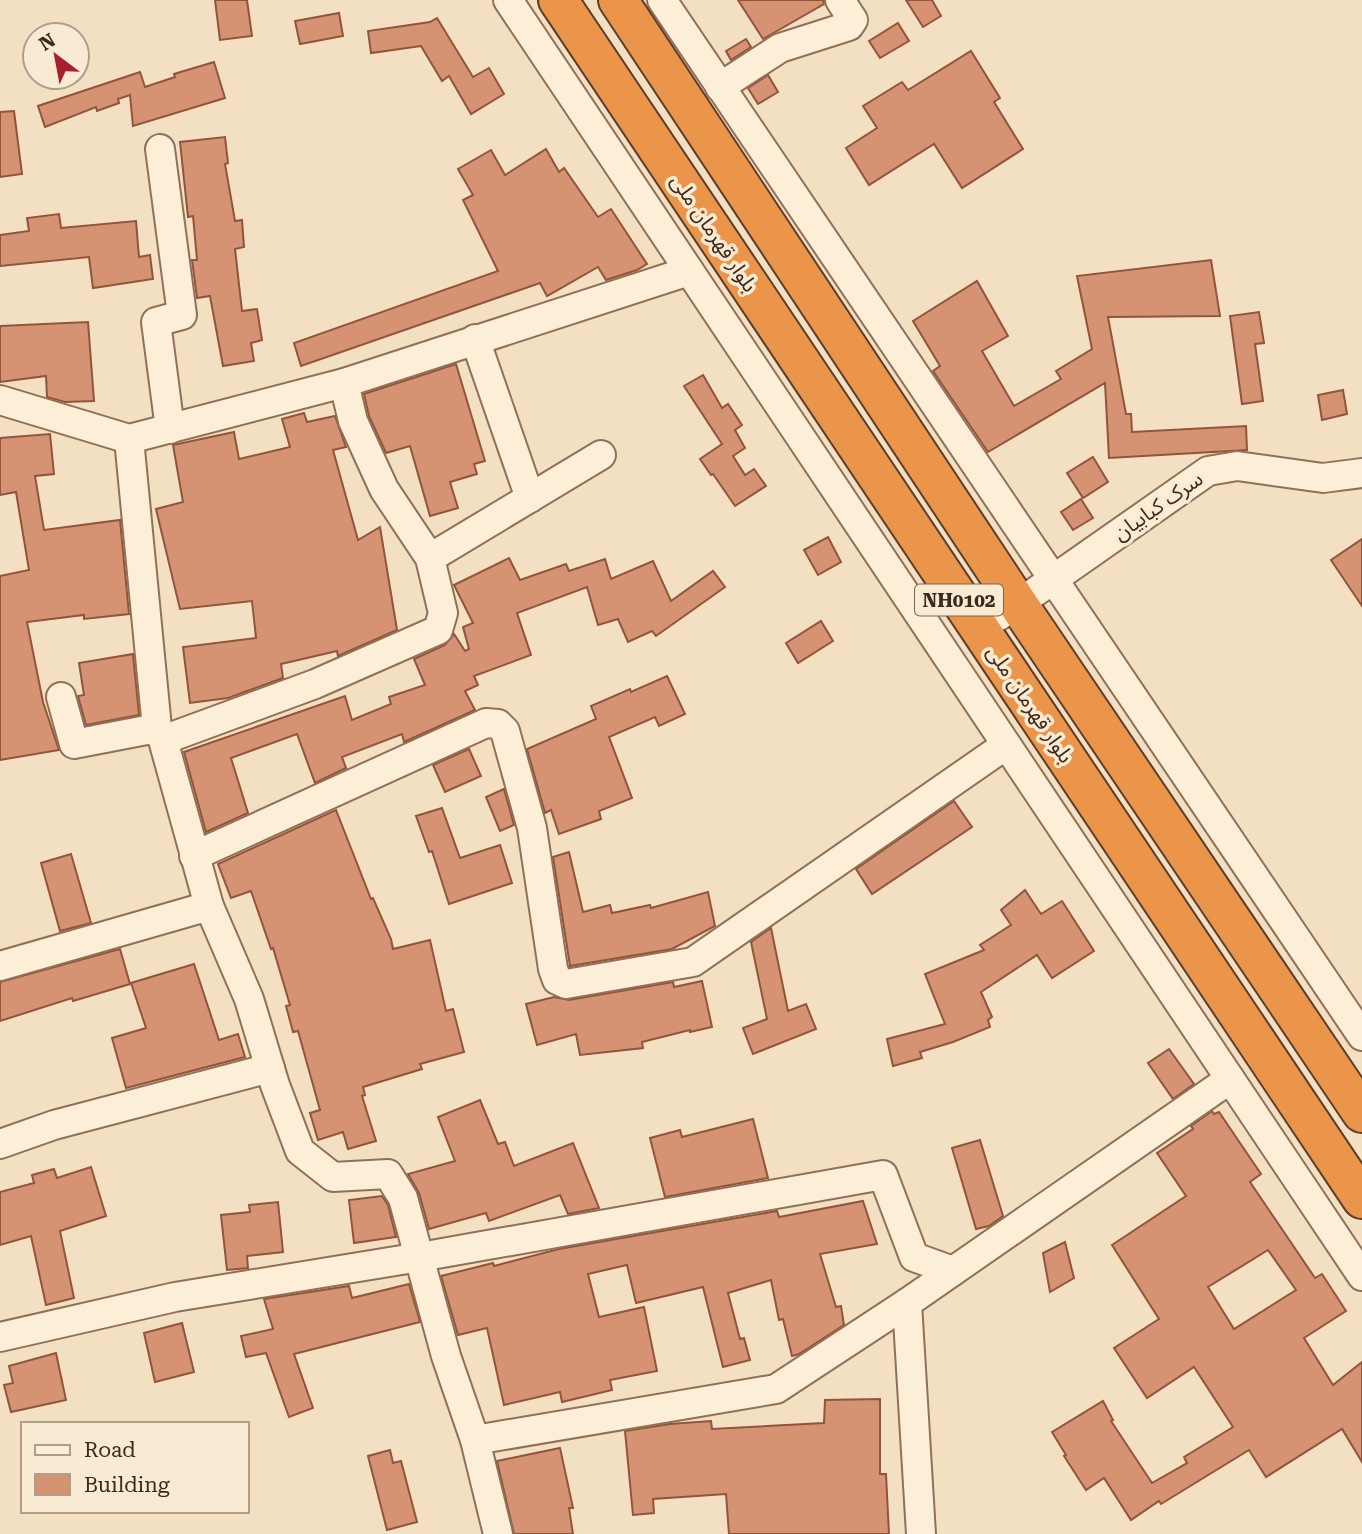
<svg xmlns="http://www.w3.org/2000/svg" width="1362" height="1534" viewBox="0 0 1362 1534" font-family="'Roboto Serif','Noto Sans Arabic',serif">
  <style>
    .building { fill: #d59374; stroke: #92543a; stroke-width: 2; fill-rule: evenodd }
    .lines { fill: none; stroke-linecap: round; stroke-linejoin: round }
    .minor-casing { stroke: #907057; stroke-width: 32 }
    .highway-casing { stroke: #5d3e2c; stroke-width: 42 }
    .minor { stroke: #fceed7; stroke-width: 28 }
    .highway { stroke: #eb954b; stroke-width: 38 }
    .labels { text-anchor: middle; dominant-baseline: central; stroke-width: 7; stroke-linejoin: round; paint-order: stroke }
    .shield { fill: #f9ebd3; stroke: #766454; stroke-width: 2 }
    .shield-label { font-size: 19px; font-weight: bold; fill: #3e2a1d }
    .street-label { font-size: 21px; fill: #3e2a1d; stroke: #f9ebd3 }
  </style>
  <rect width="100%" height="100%" fill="#f3e0c3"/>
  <g class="building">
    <polygon points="215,0 247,0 252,36 220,40"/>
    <polygon points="738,0 823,0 824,4 763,39"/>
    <polygon points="906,0 932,0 941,16 923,27"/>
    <polygon points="339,13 343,36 300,44 295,21"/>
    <polygon points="437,18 473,77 489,68 504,94 471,114 449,76 442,81 421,46 371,53 368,31 430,22"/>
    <polygon points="898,23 909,41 880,58 869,41"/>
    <polygon points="746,39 751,47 731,60 726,51"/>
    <polygon points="971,51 1000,98 994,102 1023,149 962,188 934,144 869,185 846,148 877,128 863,106 902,82 908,90"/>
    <polygon points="214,62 225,98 133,126 130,95 118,99 119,103 97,111 96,107 45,127 38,106 140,72 145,87 175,77 174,74"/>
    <polygon points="768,75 778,92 758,104 748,88"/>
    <polygon points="14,111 22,174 0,177 0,112"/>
    <polygon points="225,137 228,163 225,164 235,221 242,220 244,247 235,249 242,311 257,309 262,340 251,343 254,361 223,366 210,296 197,298 192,260 197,260 193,216 188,217 180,142"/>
    <polygon points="546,149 559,172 564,168 598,217 611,209 647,264 637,270 606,280 598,267 547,296 540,283 301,366 294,343 498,271 463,200 473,195 458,169 491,150 505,175"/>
    <polygon points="59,214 61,228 136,221 139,257 150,255 153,279 93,288 89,257 0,266 0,235 29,231 27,218"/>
    <polygon points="1211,260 1220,316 1108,317 1126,414 1131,414 1132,432 1246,426 1247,450 1109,458 1105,383 988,452 933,371 940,366 913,321 977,281 1008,336 982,351 1014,406 1061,379 1056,371 1092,349 1077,276"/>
    <polygon points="1259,312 1264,343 1255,344 1263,401 1242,404 1230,316"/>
    <polygon points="88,322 94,401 65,402 47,397 46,376 0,382 0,326"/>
    <polygon points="456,364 485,461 474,464 477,474 450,482 458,508 430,516 410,446 386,453 369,416 364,394"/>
    <polygon points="703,375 722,408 728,404 742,425 735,430 745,448 733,456 745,475 754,469 766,486 735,506 713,474 711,475 700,459 722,444 684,386"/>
    <polygon points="1343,390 1347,414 1322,420 1318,395"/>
    <polygon points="304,413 307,422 335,416 346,447 333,450 358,540 380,527 397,630 338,656 337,651 281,664 283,678 228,698 190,703 183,647 256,638 252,601 180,609 156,509 183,502 173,445 234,432 239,459 290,447 282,419"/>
    <polygon points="50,434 54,474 35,476 44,530 120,520 129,614 84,619 84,615 27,622 43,702 59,750 0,760 0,576 29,570 16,492 0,495 0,438"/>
    <polygon points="1093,457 1108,482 1083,498 1067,473"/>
    <polygon points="1081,499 1093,518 1073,530 1061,512"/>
    <polygon points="828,537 841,562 818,575 804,550"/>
    <polygon points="1362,539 1362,606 1331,560"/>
    <polygon points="509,558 520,580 566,564 569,571 605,559 611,579 653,561 671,601 713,571 725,587 656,636 652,631 628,642 618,619 598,625 587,587 517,613 531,655 474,676 478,685 465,691 475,710 404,742 402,734 342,757 346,768 315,783 297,734 231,758 248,813 206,832 184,752 345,696 352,720 391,704 389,697 425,685 414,659 445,645 454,634 465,651 469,649 463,627 473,623 454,585"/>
    <polygon points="821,621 833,641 798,663 786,643"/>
    <polygon points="133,654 139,715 86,725 78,696 84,695 79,663"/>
    <polygon points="667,676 685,714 659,726 655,717 609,737 632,798 599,811 601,819 559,834 551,810 545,813 527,749 596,719 591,706 630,689 631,692"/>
    <polygon points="469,749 481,776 445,792 433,765"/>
    <polygon points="504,789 514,825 500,831 486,797"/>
    <polygon points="954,801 972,827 872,894 856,869"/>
    <polygon points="442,808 460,858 500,845 512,883 449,904 432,851 429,852 416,816"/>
    <polygon points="336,810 371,899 373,898 391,939 393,949 430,940 446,1011 453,1009 464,1052 420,1064 422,1069 363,1087 365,1095 362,1096 376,1141 348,1149 343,1132 318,1140 310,1113 320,1110 298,1031 293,1032 286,1006 290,1005 273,948 271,949 251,891 231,898 218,864"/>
    <polygon points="569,852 583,912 610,905 612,913 650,905 651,908 708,892 715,926 672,949 570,966 553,857"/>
    <polygon points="71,854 91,923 60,931 41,863"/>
    <polygon points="1025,890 1041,914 1062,901 1094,951 1052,978 1037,955 981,992 992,1017 988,1020 990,1027 953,1042 920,1052 922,1058 893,1066 887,1039 945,1024 925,974 984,950 980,945 1011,925 1001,910"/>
    <polygon points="771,928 788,1011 806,1004 816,1029 753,1054 743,1028 767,1019 751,942"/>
    <polygon points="120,949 130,984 73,1001 72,998 0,1021 0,982"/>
    <polygon points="194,964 219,1040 238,1034 245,1057 126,1088 112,1038 146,1028 131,983"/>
    <polygon points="702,981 712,1027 690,1032 690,1030 642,1042 643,1048 580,1055 576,1034 537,1045 526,1004 554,997 569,1000 673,982 674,987"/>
    <polygon points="1169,1049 1194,1084 1173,1099 1148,1063"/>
    <polygon points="480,1100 498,1144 505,1142 514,1166 573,1143 599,1208 568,1214 560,1195 489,1221 486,1213 429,1229 419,1193 408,1174 455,1161 438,1117"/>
    <path d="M1212,1111L1214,1114L1219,1112L1261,1174L1250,1182L1315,1278L1322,1274L1346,1311L1304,1338L1333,1385L1362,1362V1462L1342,1429L1266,1477L1249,1450L1161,1504L1159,1501L1131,1520L1104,1478L1086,1490L1064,1456L1066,1455L1052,1432L1103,1401L1113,1420L1111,1421L1152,1483L1187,1463L1184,1457L1233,1427L1194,1367L1147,1398L1114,1348L1159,1319L1112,1245L1186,1196L1157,1153L1193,1129L1191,1126ZM1268,1250L1296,1290L1234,1329L1208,1287Z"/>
    <polygon points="753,1119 768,1178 665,1197 650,1138 680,1130 682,1137"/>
    <polygon points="980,1140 1003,1216 989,1226 976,1229 952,1148"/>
    <polygon points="91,1167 106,1216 60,1231 74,1298 46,1305 31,1236 0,1245 0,1192 34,1183 32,1175 54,1169 57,1178"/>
    <polygon points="382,1196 388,1205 396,1237 354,1243 349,1200"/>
    <polygon points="863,1201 877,1244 820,1254 836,1307 841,1306 844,1325 799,1354 792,1356 783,1319 779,1320 771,1280 728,1293 740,1339 744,1338 750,1360 723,1367 703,1287 636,1303 627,1265 588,1274 599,1317 644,1307 657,1371 610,1380 612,1390 562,1402 560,1392 504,1405 487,1328 458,1335 441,1276 493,1263 494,1266 559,1249 777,1211 779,1217"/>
    <polygon points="278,1202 283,1252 247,1256 248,1268 227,1270 221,1215 250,1212 249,1205"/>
    <polygon points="1065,1242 1074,1278 1050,1292 1043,1253"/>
    <polygon points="409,1284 420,1322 294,1354 313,1408 289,1417 266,1353 246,1357 241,1336 273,1329 264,1299 349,1286 352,1298"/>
    <polygon points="182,1323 194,1372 155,1382 144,1333"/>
    <polygon points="56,1353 66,1400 11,1412 4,1385 13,1383 9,1366"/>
    <polygon points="880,1399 880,1474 886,1474 889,1534 729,1534 726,1494 653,1499 654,1513 633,1515 625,1431 670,1424 711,1421 712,1429 824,1423 825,1400"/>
    <polygon points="560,1448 573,1508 569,1508 573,1534 514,1534 497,1461"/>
    <polygon points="390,1450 393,1463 401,1461 417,1522 387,1530 368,1456"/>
  </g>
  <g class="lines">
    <g class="minor-casing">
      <g id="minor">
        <polyline points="508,0 1362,1276"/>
        <polyline points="662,0 1362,1036"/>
        <polyline points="720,87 780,48 849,26 853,20 840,0"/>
        <polyline points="160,149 182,315 156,322 170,429"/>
        <polyline points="475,339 530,498"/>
        <polyline points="0,400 129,439 344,383 689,271"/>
        <polyline points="129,439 157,728 163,740 209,906 249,999 275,1085 300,1151 333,1177 388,1174 403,1198 446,1356 475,1440 498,1534"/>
        <polyline points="430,558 601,455"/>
        <polyline points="979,628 1018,604 1208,471 1237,466 1323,478 1362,473"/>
        <polyline points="61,697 74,744 157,728"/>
        <polyline points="163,740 315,684 438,630 443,613 430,558 384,489 353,421 344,383"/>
        <polyline points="194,856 486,723 498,724 505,731 532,828 553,969 557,980 566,984 693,962 1006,745"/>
        <polyline points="0,966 209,906"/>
        <polyline points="0,1144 54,1125 270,1068"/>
        <polyline points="907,1303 921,1534"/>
        <polyline points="0,1337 175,1297 420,1257 883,1175 914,1257 953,1271"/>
        <polyline points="475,1440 776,1389 907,1303 1230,1079"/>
      </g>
    </g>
    <g class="highway-casing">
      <g id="highway">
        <polyline points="558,0 1362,1199"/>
        <polyline points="618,0 1018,604 1362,1113"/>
      </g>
    </g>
    <use href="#minor" class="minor"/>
    <use href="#highway" class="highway"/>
  </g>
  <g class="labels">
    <rect class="shield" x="915" y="584.5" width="88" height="31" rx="5"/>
    <g class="shield-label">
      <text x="959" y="600">NH0102</text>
    </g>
    <g class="street-label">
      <text transform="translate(714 233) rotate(56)">بلوار قهرمان ملی</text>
      <text transform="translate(1158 506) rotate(-35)">سرک کبابیان</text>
      <text transform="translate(1030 704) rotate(56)">بلوار قهرمان ملی</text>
    </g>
  </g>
  <rect x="21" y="1422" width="228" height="91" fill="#f9ebd3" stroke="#ae9e8a" stroke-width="2"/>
  <rect x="35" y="1445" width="35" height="10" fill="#fceed7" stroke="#ae9e8a" stroke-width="2"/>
  <text x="84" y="1457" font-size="21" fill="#3e2a1d">Road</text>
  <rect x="35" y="1474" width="35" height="21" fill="#d59374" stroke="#ae9e8a" stroke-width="2"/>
  <text x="84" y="1492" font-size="21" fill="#3e2a1d">Building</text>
  <g transform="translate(56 56) rotate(328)"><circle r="33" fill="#f9ebd3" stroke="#ae9e8a" stroke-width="2"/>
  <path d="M0-5L12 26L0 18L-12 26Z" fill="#a6202e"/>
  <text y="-10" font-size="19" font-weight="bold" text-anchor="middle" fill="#3e2a1d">N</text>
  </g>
</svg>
